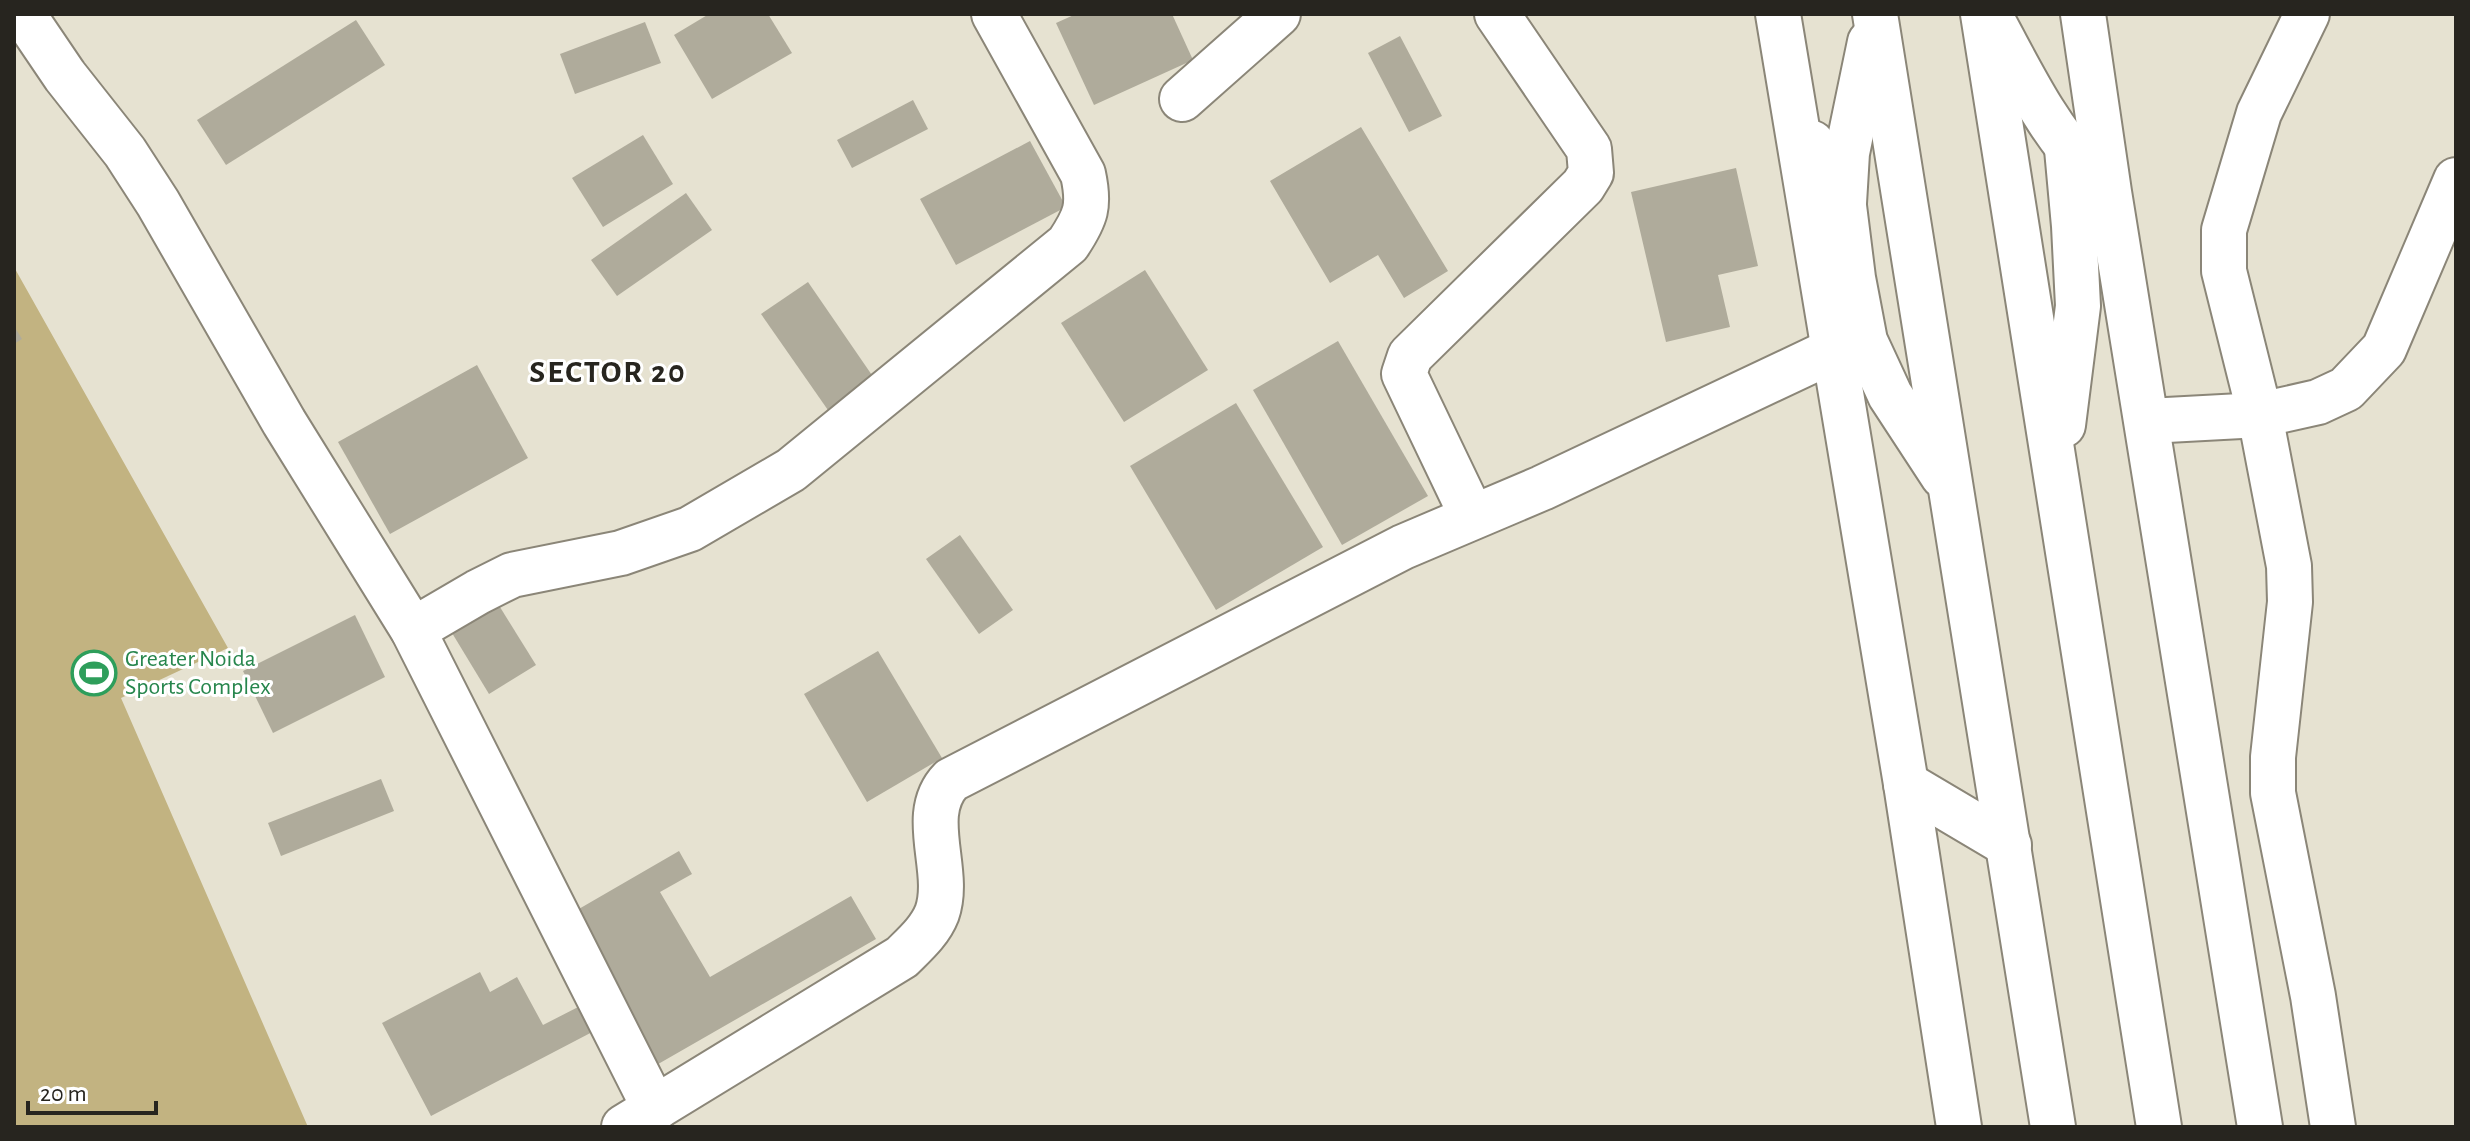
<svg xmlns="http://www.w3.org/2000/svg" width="2470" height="1141" viewBox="0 0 2470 1141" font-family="'Alegreya Sans',sans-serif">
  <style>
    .green { fill: #c2b381 }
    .building { fill: #afab9b }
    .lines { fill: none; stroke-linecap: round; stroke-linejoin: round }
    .minor-casing { stroke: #8b8678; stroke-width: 48 }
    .minor { stroke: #fff; stroke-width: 44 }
    .labels { text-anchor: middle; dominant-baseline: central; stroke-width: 6; stroke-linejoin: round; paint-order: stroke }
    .leisure-label { font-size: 24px; fill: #27864d; stroke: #fff; text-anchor: start }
    .district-label { font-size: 32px; font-weight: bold; letter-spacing: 2px; fill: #27251f; stroke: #fff }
  </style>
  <rect width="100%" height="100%" fill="#e6e2d1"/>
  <polygon class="green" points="14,267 228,648 121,698 308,1127 14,1127"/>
  <g class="building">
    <polygon points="709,14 768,14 792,53 712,99 674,35"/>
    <polygon points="1076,14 1172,14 1193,60 1094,105 1056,23"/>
    <polygon points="356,20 385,65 226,165 197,120"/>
    <polygon points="645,22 661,63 575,94 560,54"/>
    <polygon points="1400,36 1442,116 1409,132 1368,53"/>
    <polygon points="913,100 928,129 852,168 837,140"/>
    <polygon points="1361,127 1448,271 1404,298 1378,255 1330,283 1270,181"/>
    <polygon points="643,135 673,184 603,227 572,178"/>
    <polygon points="1030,141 1066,207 956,265 920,199"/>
    <polygon points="1736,168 1758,266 1718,275 1730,327 1666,342 1631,192"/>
    <polygon points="686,193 712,230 617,296 591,260"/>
    <polygon points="1145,270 1208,370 1124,422 1061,323"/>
    <polygon points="808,282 876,381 830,413 761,314"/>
    <polygon points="14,326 22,339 14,344"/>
    <polygon points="1338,341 1428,496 1342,545 1253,390"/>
    <polygon points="477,365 528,458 390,534 338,442"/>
    <polygon points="1236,403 1323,547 1216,610 1130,466"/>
    <polygon points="960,535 1013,610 979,634 926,559"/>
    <polygon points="495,599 536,665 489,694 449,628"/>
    <polygon points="355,615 385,677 273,733 243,671"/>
    <polygon points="878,651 942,758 867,802 804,694"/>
    <polygon points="381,779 394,811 281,856 268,823"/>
    <polygon points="679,851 692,874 660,892 710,977 851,896 876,939 653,1067 565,917"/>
    <polygon points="480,972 490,992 517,977 543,1025 584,1004 598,1029 431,1116 382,1023"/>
  </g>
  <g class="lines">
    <g class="minor-casing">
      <g id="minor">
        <polyline points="23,14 65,76 125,152 158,203 284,422 413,630 655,1109"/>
        <polyline points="1778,14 1906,784 1959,1127"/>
        <polyline points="1875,14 2053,1127"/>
        <polyline points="1983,14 2159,1127"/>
        <polyline points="2083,14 2109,192 2260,1127"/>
        <polyline points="2307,14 2259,113 2224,230 2224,271 2260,415 2289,566 2290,602 2273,757 2273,793 2313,996 2333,1127"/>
        <path d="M1996,27C2023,77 2048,129 2088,170"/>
        <polyline points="1182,99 1278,14"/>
        <polyline points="1812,143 1844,206 1853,278 1865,341 1890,395 1943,476"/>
        <polyline points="1844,203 1847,153 1870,42"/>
        <polyline points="2148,421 2260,415 2318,402 2346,389 2384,349 2456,180"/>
        <polyline points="2063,425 2078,306 2074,226 2067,149"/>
        <polyline points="1472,516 1404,374 1410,356 1583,186 1591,173 1589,149 1497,14"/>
        <path d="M413,630L478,592L512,575L621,553L690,529L791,470L1068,244C1086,217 1090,206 1083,174L994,14"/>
        <polyline points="1906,784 2009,845"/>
        <path d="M624,1127L902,957C915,944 930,931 937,913C952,870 917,815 951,780L1403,547L1542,488L1834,350"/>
      </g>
    </g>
    <use href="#minor" class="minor"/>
  </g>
  <defs>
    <g id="stadium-ring" transform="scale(2.3)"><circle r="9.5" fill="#fff" stroke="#2e9e5b" stroke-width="1.5"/><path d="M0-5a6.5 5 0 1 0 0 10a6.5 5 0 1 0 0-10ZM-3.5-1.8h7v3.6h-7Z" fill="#2e9e5b"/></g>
  </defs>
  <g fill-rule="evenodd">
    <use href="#stadium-ring" x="94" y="673"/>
  </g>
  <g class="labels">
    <g class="leisure-label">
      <text x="125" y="659">Greater Noida<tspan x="125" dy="28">Sports Complex</tspan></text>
    </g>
    <g class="district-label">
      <text x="608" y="372">SECTOR 20</text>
    </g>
  </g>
  <rect width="2470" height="1141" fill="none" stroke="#27251f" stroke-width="32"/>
  <path d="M28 1101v12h128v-12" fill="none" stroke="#27251f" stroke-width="4"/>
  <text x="40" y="1101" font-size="24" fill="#27251f" stroke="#ffffff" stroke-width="6" paint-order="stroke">20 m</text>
</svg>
